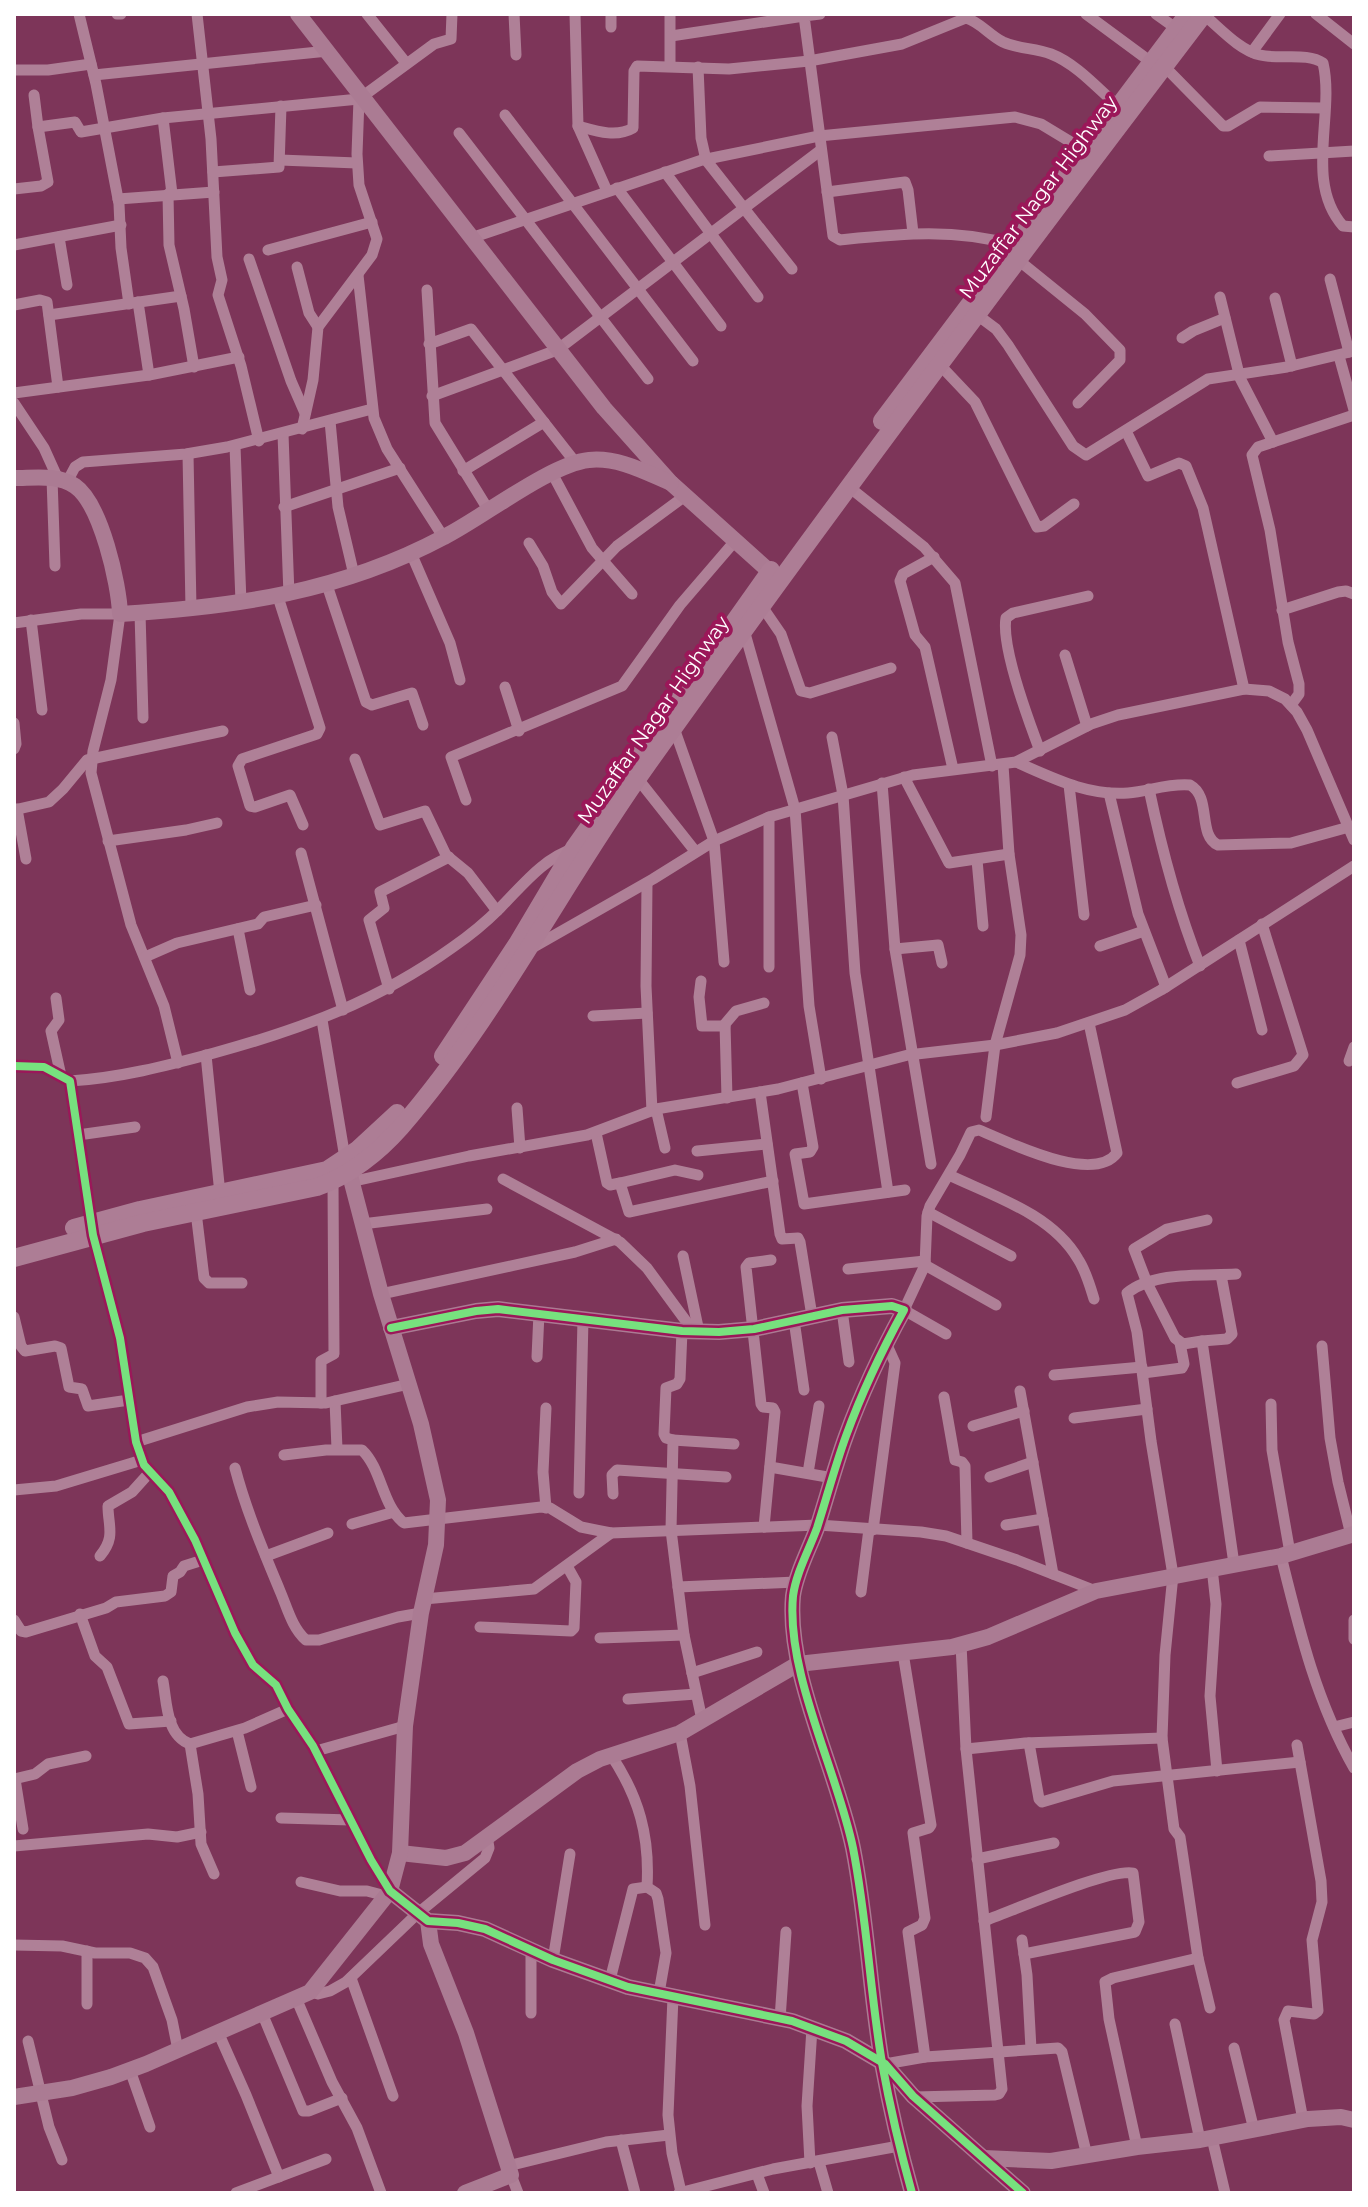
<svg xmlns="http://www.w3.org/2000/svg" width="1368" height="2207" viewBox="0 0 1368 2207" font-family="Montserrat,sans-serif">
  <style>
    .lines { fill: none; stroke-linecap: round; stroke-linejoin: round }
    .street { stroke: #af8097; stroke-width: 11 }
    .secondary { stroke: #ab7b93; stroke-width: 16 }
    .primary { stroke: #ad7d95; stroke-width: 18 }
    .cycleway-casing { stroke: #9b1759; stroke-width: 13 }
    .cycleway { stroke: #77e17e; stroke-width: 8 }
    .labels { text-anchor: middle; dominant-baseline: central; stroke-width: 8; stroke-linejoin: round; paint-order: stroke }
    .street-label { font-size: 20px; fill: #fff; stroke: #9b1759 }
  </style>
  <rect width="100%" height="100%" fill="#7d3559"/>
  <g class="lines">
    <g class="street">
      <polyline points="79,14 96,84 119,204 121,248 129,304"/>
      <polyline points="117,14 121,14"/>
      <polyline points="197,14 211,139 217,257 222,280 218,295 241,366 259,441"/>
      <polyline points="367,14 406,63"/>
      <polyline points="514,14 516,55"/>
      <polyline points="575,14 578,126 607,191"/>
      <polyline points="670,14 670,66"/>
      <path d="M820,14L804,16L833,236L840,240C900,234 954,228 1013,245"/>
      <polyline points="1086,14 1151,62"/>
      <polyline points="1156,14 1177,29"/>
      <path d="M1203,14C1220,28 1239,50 1260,55C1280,60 1307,52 1323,63C1335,114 1304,182 1343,226L1354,227"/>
      <polyline points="1316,14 1354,44"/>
      <polyline points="611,27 611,14"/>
      <polyline points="671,36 804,16"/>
      <polyline points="1252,52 1280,14"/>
      <polyline points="1164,66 1223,126 1228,126 1260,107 1324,108"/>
      <polyline points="698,67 701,138 706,160 792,269"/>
      <polyline points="14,70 48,70 91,64"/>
      <polyline points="94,75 328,51"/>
      <polyline points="34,95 38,127"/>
      <polyline points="505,115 693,361"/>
      <polyline points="163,118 172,194"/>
      <path d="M578,126C596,131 616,138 633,128L634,71L637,66L729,69L809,61L902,44L966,18C980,22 989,35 1003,42C1018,49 1035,48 1051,54C1077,64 1099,90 1120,108"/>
      <polyline points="459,133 648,379"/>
      <polyline points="1269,156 1354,151"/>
      <polyline points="280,160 357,163"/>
      <polyline points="213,172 279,167 281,106"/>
      <polyline points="665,172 758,297"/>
      <polyline points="617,188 721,326"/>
      <polyline points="14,189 41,186 48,182 38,127 75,122 81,132 163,118 359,99"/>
      <polyline points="827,192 905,182 908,190 913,233"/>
      <polyline points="168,194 169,245 184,309 194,367"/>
      <polyline points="118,199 214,192"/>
      <polyline points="59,237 67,285"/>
      <polyline points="471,238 702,160 819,136 1015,117 1041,124 1084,150"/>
      <polyline points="14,245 121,225"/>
      <polyline points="268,250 372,222"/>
      <polyline points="249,259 291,381 305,413"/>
      <polyline points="1017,259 1085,314 1120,350 1120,360 1078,403"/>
      <polyline points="297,267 309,313 318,327"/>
      <polyline points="358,275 374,418 387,449 444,538"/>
      <polyline points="1330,279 1349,352"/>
      <polyline points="427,290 435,423 489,511"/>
      <polyline points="1220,297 1240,378 1273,442"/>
      <polyline points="1275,298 1292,366"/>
      <polyline points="138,302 149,375"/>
      <polyline points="14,305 40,300 47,302 58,387"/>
      <polyline points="976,314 996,329 1008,345 1073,446 1086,455 1208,379 1287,367 1354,351"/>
      <polyline points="49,315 181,296"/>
      <polyline points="1182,338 1193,331 1225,318"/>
      <polyline points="429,344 471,329 575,462"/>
      <polyline points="1339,356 1354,410"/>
      <polyline points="939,364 975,402 1037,527 1044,526 1074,504"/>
      <polyline points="14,393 149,375 239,357"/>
      <polyline points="432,396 557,350 821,150"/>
      <polyline points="14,403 44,448 58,479"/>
      <polyline points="330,421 338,507 354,575"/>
      <polyline points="302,429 313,380 318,327 372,255 377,239 359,185 357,154 359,99 434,44 451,39 452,14"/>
      <polyline points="1126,431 1148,476 1179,463 1186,466 1203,508 1244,689"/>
      <polyline points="283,434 289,595"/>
      <polyline points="235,446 241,602"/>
      <polyline points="188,454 191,608"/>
      <polyline points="463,471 544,422"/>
      <polyline points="552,473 592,548 632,594"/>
      <polyline points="52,478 55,566"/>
      <polyline points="67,482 75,467 83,462 186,454 227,447 372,409"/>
      <polyline points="849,487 924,547 955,583 992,766"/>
      <polyline points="284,507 400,468"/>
      <polyline points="529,543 543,566 552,592 561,604 617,546 685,496"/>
      <polyline points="411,553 450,643 460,680"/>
      <polyline points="934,557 903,574 900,581 915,635 925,647 953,769"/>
      <polyline points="327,585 366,702 372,705 412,693 423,725"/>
      <polyline points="278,597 320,728 317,734 242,759 238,766 250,806 255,807 290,795 303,825"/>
      <polyline points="759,602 781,634 801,691 810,693 891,668"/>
      <polyline points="1282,610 1338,592 1346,591 1354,594"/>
      <polyline points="140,613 143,718"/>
      <polyline points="31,620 42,710"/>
      <polyline points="14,623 81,614 120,614 111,680 93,751 91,773 131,925 164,1006 178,1063"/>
      <polyline points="744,630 795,809 809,1006 821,1079"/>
      <polyline points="1065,655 1087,726"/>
      <polyline points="505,687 519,731"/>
      <polyline points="1291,705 1299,694 1299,684 1288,642 1270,530 1252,455 1258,447 1354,415"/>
      <polyline points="14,723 16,744 14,749"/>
      <polyline points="674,728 714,841 724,962"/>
      <polyline points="832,737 843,795 855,973 888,1192"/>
      <path d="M1040,751C1029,722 1001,646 1006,618L1013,613L1088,596"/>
      <polyline points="355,759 380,825 425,811 446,855 468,873 497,911"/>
      <path d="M1016,762C1053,778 1087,796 1128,793C1149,791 1169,783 1190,785C1212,797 1197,835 1218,845L1291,843L1349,827"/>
      <polyline points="904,777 949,863 1009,854"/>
      <polyline points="638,779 695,851"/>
      <polyline points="882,783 895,949 931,1164"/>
      <polyline points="1069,785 1084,915"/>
      <path d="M1149,789C1162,851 1177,908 1200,966"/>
      <polyline points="1109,793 1138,914 1166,987"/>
      <polyline points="466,800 451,757 622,686 680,605 735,541"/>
      <polyline points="17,809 26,859"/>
      <polyline points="14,810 49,802 63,789 87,760 223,731"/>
      <polyline points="769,817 769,967"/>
      <polyline points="108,841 186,830 217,823"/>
      <polyline points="301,853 343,1010"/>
      <polyline points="977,860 983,926"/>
      <polyline points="647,883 646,986 652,1111"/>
      <polyline points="238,929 250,990"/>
      <polyline points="1239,940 1262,1030"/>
      <polyline points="1100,946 1144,931"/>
      <polyline points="532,948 653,879 714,841 769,817 913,775 1016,762 1091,724 1118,715 1244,689 1269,691 1285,699 1297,712 1307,730 1354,840"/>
      <polyline points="895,949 938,945 942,963"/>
      <polyline points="145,957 177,943 258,924 264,917 316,905"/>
      <polyline points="701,981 699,997 702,1026 725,1026"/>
      <polyline points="389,989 369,920 384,908 380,892 449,857"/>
      <polyline points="56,998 59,1020 51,1031 61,1076"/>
      <polyline points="593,1016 647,1013"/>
      <polyline points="322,1020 345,1158"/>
      <polyline points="206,1055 220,1194"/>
      <polyline points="1349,1061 1354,1047"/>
      <polyline points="14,1066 44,1067 70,1081 93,1235 120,1338 136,1442 144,1465 169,1492 195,1540 235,1633 253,1665 276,1685 288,1709 313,1746 371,1860 390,1891"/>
      <path d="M70,1081C119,1078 166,1066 214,1053C302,1029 378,1001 453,947C469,936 485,923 500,908C523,885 542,859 575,848"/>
      <polyline points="802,1083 813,1147 810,1152 795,1154 804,1204 905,1190"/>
      <polyline points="1237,1083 1294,1066 1303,1055 1262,924"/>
      <polyline points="760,1092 780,1234 782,1239 798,1238 800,1242 812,1316"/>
      <polyline points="727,1098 725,1024 736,1011 764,1003"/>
      <polyline points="517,1108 520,1148"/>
      <polyline points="656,1109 665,1148"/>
      <polyline points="986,1117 995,1045 1020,955 1021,935 1009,854 1003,765"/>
      <polyline points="596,1133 607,1183 610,1185 620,1183 629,1212 773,1181"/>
      <polyline points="78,1135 135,1127"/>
      <polyline points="697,1151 767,1144"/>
      <path d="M949,1175C993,1196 1052,1214 1078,1259C1086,1271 1090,1286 1094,1299"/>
      <polyline points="503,1179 620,1242 647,1268 694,1332"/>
      <polyline points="350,1182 469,1156 587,1135 656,1109 778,1089 908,1055 995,1045 1057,1033 1125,1010 1161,990 1354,866"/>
      <polyline points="620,1183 675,1170 698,1175"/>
      <polyline points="196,1212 204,1278 209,1283 242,1283"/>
      <polyline points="928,1212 1011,1256"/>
      <polyline points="1207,1220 1167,1229 1134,1249 1147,1283 1175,1338 1183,1344 1202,1341 1234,1564"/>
      <polyline points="362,1224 487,1209"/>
      <polyline points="683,1256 699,1332"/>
      <polyline points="925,1265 996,1305"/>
      <polyline points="848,1269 925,1261"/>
      <polyline points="381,1294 575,1252 616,1239"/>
      <polyline points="842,1310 849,1362"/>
      <polyline points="14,1317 21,1346 25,1351 55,1346 61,1348 69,1387 82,1389 88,1406 129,1400"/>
      <polyline points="794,1320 804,1390"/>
      <polyline points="682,1331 680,1379 677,1384 666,1388 664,1434 666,1438 673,1440 671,1530 684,1635 702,1720"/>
      <path d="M946,1334L904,1310L925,1265L927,1216L930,1206L960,1155L971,1132L979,1130C1008,1142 1093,1185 1117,1153L1089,1023"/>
      <polyline points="1202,1341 1227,1339 1232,1334 1221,1275"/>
      <polyline points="1322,1346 1330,1438 1338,1482 1351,1535"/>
      <polyline points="537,1357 539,1313"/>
      <polyline points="1143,1373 1182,1368 1184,1364 1180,1343"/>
      <polyline points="1054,1375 1142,1367"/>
      <polyline points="1020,1391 1053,1574"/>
      <polyline points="944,1397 955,1460 962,1462 965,1466 967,1543"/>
      <polyline points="335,1401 337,1449"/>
      <polyline points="321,1403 321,1361 334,1354 333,1181"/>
      <polyline points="1271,1404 1272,1450 1290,1553"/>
      <polyline points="1074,1418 1147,1409"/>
      <polyline points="973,1426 1024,1411"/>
      <polyline points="673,1440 734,1444"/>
      <polyline points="136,1442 247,1407 278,1402 326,1403 409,1384"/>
      <path d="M284,1455L326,1450H362C382,1469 382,1506 404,1523L541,1507L550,1508L581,1527L611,1533L818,1525L921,1532L946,1536L1017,1560L1096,1591"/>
      <polyline points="770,1467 833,1478"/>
      <path d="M235,1468C246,1510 263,1550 280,1591C287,1607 292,1628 306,1640H319L398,1617L421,1613"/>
      <polyline points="808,1473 819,1406"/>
      <polyline points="990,1477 1033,1462"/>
      <polyline points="14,1490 56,1486 142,1460"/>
      <polyline points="579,1493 583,1319"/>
      <polyline points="613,1494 612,1475 617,1470 726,1477"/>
      <polyline points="546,1508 543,1472 546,1408"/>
      <polyline points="352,1524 394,1512"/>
      <polyline points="1006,1525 1043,1519"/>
      <polyline points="764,1527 775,1412 773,1408 763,1407 761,1404 746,1267 749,1263 771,1260"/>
      <polyline points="873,1530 895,1363 886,1343"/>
      <path d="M100,1556C116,1537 108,1526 108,1506L132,1492L150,1472"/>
      <polyline points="266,1556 328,1533"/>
      <path d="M1281,1556C1299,1629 1316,1701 1354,1768"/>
      <polyline points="1212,1568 1216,1604 1210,1696 1217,1771"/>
      <polyline points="678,1587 796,1582"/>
      <polyline points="861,1592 869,1529"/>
      <polyline points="424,1599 534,1589 611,1533"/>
      <polyline points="80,1614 95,1656 107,1667 129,1724 171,1721"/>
      <polyline points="14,1620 21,1631 26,1632 106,1608 116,1602 165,1596 171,1592 173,1576 180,1572 184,1566 203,1560"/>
      <polyline points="1354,1620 1354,1639"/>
      <polyline points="480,1627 571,1631 574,1628 576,1582 567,1566"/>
      <polyline points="600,1638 684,1635"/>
      <polyline points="903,1653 931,1825 929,1828 913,1833 925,1918 922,1925 908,1932 925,2057"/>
      <polyline points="692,1673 757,1652"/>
      <path d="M163,1681C167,1703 166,1735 190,1744L245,1728L288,1709"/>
      <polyline points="628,1699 696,1694"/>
      <polyline points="1334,1727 1354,1722"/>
      <polyline points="237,1731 251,1787"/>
      <polyline points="680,1733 690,1786 705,1925"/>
      <polyline points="1029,1743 1039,1799 1042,1802 1113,1781 1300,1762"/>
      <polyline points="190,1744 198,1794 201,1844 214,1874"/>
      <polyline points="1297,1745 1321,1881 1322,1902 1312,1940 1318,2011 1314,2014 1288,2011 1284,2020 1303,2120"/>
      <polyline points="966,1749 1025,1743 1162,1738"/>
      <polyline points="316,1751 405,1726"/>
      <path d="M611,1755C639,1797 650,1836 647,1887L656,1893L658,1899L666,1953L659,1993"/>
      <polyline points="14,1779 35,1774 48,1764 86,1756"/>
      <polyline points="15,1779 23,1829"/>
      <polyline points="281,1818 351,1820"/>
      <polyline points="14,1846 148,1834 177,1837 201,1832"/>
      <polyline points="977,1859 1054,1843"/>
      <polyline points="301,1882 340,1891 367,1891 386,1896"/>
      <path d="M984,1921C1012,1911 1110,1868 1133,1873L1139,1922L1135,1932L1024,1954"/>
      <polyline points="1022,1940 1027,1975 1031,2049"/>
      <polyline points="14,1945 62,1946 95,1953 130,1953 145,1958 153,1967 172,2020 178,2050"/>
      <polyline points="87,1951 87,2004"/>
      <polyline points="553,1960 570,1854"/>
      <polyline points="351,1978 393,2096"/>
      <polyline points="610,1980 633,1889 647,1887"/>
      <polyline points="310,1992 318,1994 330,1991 346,1982 417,1914 485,1858 489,1848 487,1836"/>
      <polyline points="673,1997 668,2115 672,2153 681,2192"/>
      <polyline points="296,1998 332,2082 357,2128 381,2193"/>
      <path d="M1210,2008L1198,1958L1180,1837L1174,1829L1162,1738L1165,1655L1173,1575L1151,1441L1137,1332L1127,1293C1154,1271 1203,1276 1236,1274"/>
      <polyline points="262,2013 303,2111 309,2111 342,2098"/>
      <polyline points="531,2013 531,1949"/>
      <polyline points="780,2019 786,1932"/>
      <polyline points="1175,2024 1200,2140"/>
      <polyline points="218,2032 246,2095 279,2177"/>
      <polyline points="28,2041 49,2127 62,2160"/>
      <polyline points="1234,2048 1254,2130"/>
      <polyline points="885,2064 925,2057 1058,2048 1062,2052 1087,2156"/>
      <polyline points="130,2070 150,2127"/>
      <polyline points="915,2097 995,2095 999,2094 1002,2089 966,1749 961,1644"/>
      <polyline points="1212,2138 1225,2193"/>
      <polyline points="621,2140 635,2193"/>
      <polyline points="1137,2147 1109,2019 1105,1982 1113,1978 1198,1958"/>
      <polyline points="819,2162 828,2193"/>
      <polyline points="810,2163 807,2106 812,2028"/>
      <polyline points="508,2166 606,2142 669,2135"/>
      <polyline points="757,2174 764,2193"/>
      <polyline points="511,2175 518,2193"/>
      <polyline points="236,2193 326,2159"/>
      <polyline points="679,2193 773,2169 899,2146"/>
    </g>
    <g class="secondary">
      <polyline points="298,14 604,408 671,483 778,579"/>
      <path d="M14,478C35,478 57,474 75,486C101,504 119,584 120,614C235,607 341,592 444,537C482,518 550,464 589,460C618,457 645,472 671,483"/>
      <path d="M391,1328L476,1311L498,1309L682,1331L719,1332L754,1329L842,1310L892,1306L904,1310C882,1350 862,1392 846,1436C835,1466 827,1497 817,1528C809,1550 796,1573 793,1596C786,1674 837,1770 853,1848C867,1919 870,1992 882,2063C890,2107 900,2150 912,2193"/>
      <polyline points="400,1853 446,1858 465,1853 577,1771 600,1759 680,1733 798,1664 952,1647 988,1637 1096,1591 1281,1556 1354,1534"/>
      <polyline points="390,1891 428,1921 458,1923 485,1929 553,1960 628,1987 792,2021 846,2041 885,2064 913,2096 1023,2193"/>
      <polyline points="428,1921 431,1944 466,2033 511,2175 465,2193"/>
      <polyline points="14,2097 72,2088 111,2077 146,2064 310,1992 390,1891 400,1853 405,1726 421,1613 436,1545 438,1500 421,1424 381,1294 346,1160"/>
      <polyline points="984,2158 1051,2161 1137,2147 1200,2140 1308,2119 1341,2117 1354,2120"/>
    </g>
    <g class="primary">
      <polyline points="882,421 1188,14"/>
      <polyline points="443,1056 517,944 574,848 771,570"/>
      <polyline points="74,1228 140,1210 327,1170 357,1150 397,1113"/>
      <path d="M14,1258L143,1223L317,1187C349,1176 379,1152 401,1127C497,1016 562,884 647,765C828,511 1015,262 1204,14"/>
    </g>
    <g class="cycleway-casing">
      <g id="cycleway">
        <polyline points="14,1066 44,1067 70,1081 93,1235 120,1338 136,1442 144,1465 169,1492 195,1540 235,1633 253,1665 276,1685 288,1709 313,1746 371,1860 390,1891 428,1921 458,1923 485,1929 553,1960 628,1987 792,2021 846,2041 885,2064 913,2096 1023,2193"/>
        <path d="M391,1328L476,1311L498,1309L682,1331L719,1332L754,1329L842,1310L892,1306L904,1310C882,1350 862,1392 846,1436C835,1466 827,1497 817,1528C809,1550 796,1573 793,1596C786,1674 837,1770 853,1848C867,1919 870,1992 882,2063C890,2107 900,2150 912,2193"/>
      </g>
    </g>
    <use href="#cycleway" class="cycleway"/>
  </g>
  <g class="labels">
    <g class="street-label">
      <text transform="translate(1038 197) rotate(-53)">Muzaffar Nagar Highway</text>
      <text transform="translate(653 720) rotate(-55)">Muzaffar Nagar Highway</text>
    </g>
  </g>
  <rect width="1368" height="2207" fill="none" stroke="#ffffff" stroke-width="32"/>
</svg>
